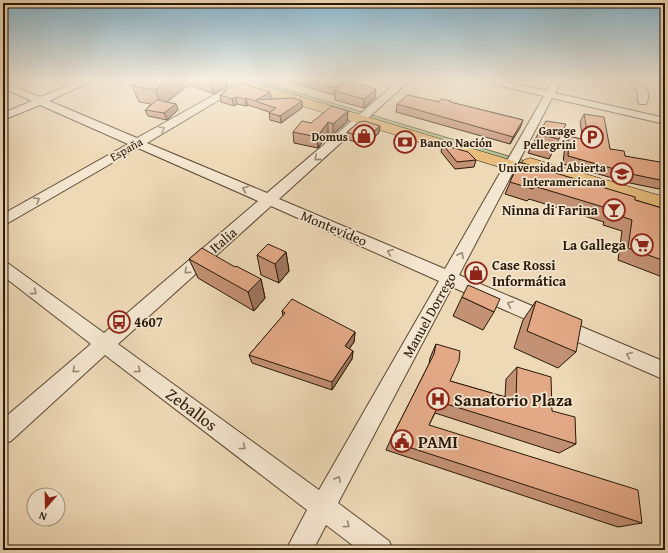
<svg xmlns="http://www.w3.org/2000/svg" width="668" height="553" viewBox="0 0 668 553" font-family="'Gentium Book Plus',serif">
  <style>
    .green { fill: #b4c092; stroke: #6e6c4c }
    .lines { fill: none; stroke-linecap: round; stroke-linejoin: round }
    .minor-casing { stroke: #5a4832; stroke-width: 2 }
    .major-casing { stroke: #281806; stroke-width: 1 }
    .minor { fill: #f4e6d0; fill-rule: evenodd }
    .major { fill: #e7bc7c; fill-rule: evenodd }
    .wall { fill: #c39174; stroke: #281806 }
    .shaded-wall { fill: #9f765e; stroke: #281806 }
    .building { fill: #e3a987; stroke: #281806 }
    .oneway { stroke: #988975 }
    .labels { text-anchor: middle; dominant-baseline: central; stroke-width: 3.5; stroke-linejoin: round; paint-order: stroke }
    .far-poi-label { font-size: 12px; font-weight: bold; fill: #281806; stroke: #f4e6d0; text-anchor: end }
    .far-street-label { font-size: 12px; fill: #281806; stroke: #f4e6d0 }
    .poi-label { font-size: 14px; font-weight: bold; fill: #281806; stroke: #f4e6d0; text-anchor: end }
    .street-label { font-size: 14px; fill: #281806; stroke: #f4e6d0 }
    .near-poi-label { font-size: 17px; font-weight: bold; fill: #281806; stroke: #f4e6d0; text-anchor: start }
    .near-street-label { font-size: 17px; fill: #281806; stroke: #f4e6d0 }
  </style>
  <rect width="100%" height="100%" fill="#eed9b7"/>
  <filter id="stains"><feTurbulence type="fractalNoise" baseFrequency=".005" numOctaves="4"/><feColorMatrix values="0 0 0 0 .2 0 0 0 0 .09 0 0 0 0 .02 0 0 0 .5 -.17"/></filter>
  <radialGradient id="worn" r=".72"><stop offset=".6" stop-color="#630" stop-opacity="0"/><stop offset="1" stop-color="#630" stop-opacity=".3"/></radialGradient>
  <polygon class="green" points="229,79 252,79 665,203 665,214"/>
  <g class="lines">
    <g class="minor-casing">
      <g id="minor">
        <path d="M84,79H96L49,101L137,138L243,79H254L147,143L267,193L401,79H411L279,199L445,269L544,96L480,81L479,79H495L547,91L553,79H562L555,93L665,118V124L552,98L459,275L665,362V380L452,287L338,503L389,541L393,550H359L326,525L313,550H286L307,510L105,355L11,441L3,444V419L91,344L3,276V262L9,264L104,333L258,201L138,148L8,223L3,225V214L128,144L40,105L3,120V113L32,101L3,88V82L40,97ZM271,206L439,281L319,490L118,344Z"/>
        <path d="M627,79C639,79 654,90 646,104H640L638,102V91L630,85Z"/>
      </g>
    </g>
    <g class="major-casing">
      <polygon id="major" points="223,79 242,79 523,164 522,163 524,160 530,158 665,197 665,209 551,174 552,176 550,179 544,181 538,179 225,82"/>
    </g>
    <use href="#minor" class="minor"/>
    <use href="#major" class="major"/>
  </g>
  <g class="wall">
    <polygon points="114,79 127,79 121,82"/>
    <polygon points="144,79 226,79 227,86 214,94 189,85 167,102 176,104 178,110 167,120 148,116 145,110 151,104 139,102 132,86"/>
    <polygon points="281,79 339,79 339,80 343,81 343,85 375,98 364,108 335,100 335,94 334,95"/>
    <polygon points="224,91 271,99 270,99 302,101 302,108 281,123 270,120 269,112 248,105 246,106 237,104 234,106 221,102 220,95 224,92"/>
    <polygon points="451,101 450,102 523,120 520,128 510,144 396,112 397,104"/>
    <polygon points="348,111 347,122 333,134 328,133 318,148 294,143 293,132 311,123"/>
    <polygon points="584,114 610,149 625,156 665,179 665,182 659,189 630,183 563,164 565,144 569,136 583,140 580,122"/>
    <polygon points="359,122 379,133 370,141 363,139 358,143 347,139 347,132"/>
    <polygon points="538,134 559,139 549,159 528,153"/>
    <polygon points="443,145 476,160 474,167 455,169 441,152"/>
    <polygon points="519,162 635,200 665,209 665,278 618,260 622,231 603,225 604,222 529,199 527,201 505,194"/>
    <polygon points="286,252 289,271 279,283 261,275 257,255"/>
    <polygon points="189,259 261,279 265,298 254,311 198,278"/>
    <polygon points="462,297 494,312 483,330 453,316"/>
    <polygon points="536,301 576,352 558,368 514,348 523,320"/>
    <polygon points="282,311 355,332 354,342 349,349 353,351 352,359 332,390 252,363 249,355 283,316"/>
    <polygon points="436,344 450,381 505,397 506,379 517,367 552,411 576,444 559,453 435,413 429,425 642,523 618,527 386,450 390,441 429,364 430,358"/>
  </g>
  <g class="shaded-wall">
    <polygon points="120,79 127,79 121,82"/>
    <polygon points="171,79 187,79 189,85 161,106 155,90"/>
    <polygon points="210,79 226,79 227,86 214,94"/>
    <polygon points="343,81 343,87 335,91 335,94 334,95 334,88"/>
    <polygon points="376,89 375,98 364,108 364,99"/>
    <polygon points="270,92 271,99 263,104 256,100"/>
    <polygon points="236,97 237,104 234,106 232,99"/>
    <polygon points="246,98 248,105 246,106 245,99"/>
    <polygon points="302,101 302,108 281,123 280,116"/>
    <polygon points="176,104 178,110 167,120 164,113"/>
    <polygon points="348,111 347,122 333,134 333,124"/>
    <polygon points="523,120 520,128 510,144 513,137"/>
    <polygon points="328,122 328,133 318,148 317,137"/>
    <polygon points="380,126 379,133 370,141 371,134"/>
    <polygon points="364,132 363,139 358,143 358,136"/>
    <polygon points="286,252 289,271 279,283 275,264"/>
    <polygon points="261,279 265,298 254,311 248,292"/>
    <polygon points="355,332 354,342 345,355 345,346"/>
    <polygon points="353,351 352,359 332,390 332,382"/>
  </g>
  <g class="building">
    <polygon points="144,79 171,79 155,90 132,86"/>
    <polygon points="301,79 337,79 343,81 334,88"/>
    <polygon points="347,82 376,89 364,99 335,91"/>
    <polygon points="240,83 270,92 256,100 292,98 302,101 280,116 269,113 276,108 246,98 245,99 236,97 232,99 220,95 226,91 224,91"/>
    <polygon points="408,95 439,102 441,99 451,101 450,102 523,120 513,137 397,104"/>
    <polygon points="157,100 176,104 164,113 145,110"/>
    <polygon points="332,106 348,111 333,124 328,122 317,137 293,132 302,121 311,123"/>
    <polygon points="584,114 604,117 610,149 624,151 625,156 660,162 665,181 636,175 568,156 569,136 589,141"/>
    <polygon points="365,121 380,126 371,134 364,132 358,136 347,132 359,122"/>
    <polygon points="546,121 566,124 559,139 538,134"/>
    <polygon points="443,145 468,152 476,160 457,162"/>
    <polygon points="519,162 635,197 635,200 665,209 665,261 628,248 632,220 612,213 613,210 534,186 533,189 510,182"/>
    <polygon points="268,244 286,252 275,264 257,255"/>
    <polygon points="202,248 235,267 236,266 261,279 248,292 189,259"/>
    <polygon points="468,285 500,299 494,312 462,297"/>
    <polygon points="292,299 355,332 345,346 353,351 332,382 249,355 285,313 282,311"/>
    <polygon points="536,301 582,320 576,352 527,331"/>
    <polygon points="436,344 460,351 459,361 450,381 516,400 517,367 551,377 552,411 575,417 576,444 440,402 429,425 638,490 642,523 390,441 434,354"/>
  </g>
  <defs><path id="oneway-chevron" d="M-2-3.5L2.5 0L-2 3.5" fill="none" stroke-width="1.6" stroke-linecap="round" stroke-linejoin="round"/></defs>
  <g class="oneway">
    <use href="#oneway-chevron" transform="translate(162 129) rotate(-30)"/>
    <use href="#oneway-chevron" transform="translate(317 158) rotate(139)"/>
    <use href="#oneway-chevron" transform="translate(245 189) rotate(-157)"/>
    <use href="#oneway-chevron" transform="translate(37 200) rotate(-30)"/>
    <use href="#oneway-chevron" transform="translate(390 252) rotate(-157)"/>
    <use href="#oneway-chevron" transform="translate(461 255) rotate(-61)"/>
    <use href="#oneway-chevron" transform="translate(187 271) rotate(139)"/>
    <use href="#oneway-chevron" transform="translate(34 292) rotate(37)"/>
    <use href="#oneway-chevron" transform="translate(510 304) rotate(-157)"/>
    <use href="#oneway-chevron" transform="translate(629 355) rotate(-157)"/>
    <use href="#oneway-chevron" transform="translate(75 370) rotate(139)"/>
    <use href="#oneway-chevron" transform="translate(138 370) rotate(37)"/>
    <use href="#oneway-chevron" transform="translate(243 447) rotate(37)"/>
    <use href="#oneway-chevron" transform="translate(338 479) rotate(-61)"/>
    <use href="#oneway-chevron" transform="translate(347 525) rotate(37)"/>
  </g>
  <linearGradient id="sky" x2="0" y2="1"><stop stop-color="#89b7cf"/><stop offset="0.51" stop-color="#f7eedf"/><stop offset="1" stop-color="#f7eedf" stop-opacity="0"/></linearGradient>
  <rect width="668" height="156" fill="url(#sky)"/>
  <defs>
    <g id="shop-ring" transform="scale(1.15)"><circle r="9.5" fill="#f4e6d0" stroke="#8f2418" stroke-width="1.5"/><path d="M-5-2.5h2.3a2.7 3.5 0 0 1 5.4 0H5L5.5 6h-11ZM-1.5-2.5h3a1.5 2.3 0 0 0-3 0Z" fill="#8f2418"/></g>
    <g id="parking-ring" transform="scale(1.15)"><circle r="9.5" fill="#f4e6d0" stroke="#8f2418" stroke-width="1.5"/><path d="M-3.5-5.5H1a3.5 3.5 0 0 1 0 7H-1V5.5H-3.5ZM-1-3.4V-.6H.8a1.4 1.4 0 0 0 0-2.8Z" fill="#8f2418"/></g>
    <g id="bank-ring" transform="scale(1.15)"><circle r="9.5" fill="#f4e6d0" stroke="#8f2418" stroke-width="1.5"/><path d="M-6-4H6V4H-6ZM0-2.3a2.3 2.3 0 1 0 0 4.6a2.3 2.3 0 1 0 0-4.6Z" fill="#8f2418"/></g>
    <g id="university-ring" transform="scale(1.15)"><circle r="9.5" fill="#f4e6d0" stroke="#8f2418" stroke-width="1.5"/><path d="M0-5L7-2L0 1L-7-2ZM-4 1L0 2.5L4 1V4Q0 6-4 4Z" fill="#8f2418"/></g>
    <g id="bar-ring" transform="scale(1.15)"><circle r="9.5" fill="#f4e6d0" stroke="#8f2418" stroke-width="1.5"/><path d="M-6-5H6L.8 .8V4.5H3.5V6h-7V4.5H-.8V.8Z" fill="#8f2418"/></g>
    <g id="supermarket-ring" transform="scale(1.15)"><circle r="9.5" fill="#f4e6d0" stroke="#8f2418" stroke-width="1.5"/><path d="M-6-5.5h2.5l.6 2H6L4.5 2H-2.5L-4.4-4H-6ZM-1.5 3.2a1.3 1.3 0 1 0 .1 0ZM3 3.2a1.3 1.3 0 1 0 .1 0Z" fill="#8f2418"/></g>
    <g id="bus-ring" transform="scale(1.15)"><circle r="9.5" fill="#f4e6d0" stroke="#8f2418" stroke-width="1.5"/><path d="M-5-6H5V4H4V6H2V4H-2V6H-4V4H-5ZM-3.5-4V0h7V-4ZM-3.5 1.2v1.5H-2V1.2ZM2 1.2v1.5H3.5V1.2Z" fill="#8f2418"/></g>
    <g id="hospital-ring" transform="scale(1.15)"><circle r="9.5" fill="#f4e6d0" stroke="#8f2418" stroke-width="1.5"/><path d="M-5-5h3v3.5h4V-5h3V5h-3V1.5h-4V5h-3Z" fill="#8f2418"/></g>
    <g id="civic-ring" transform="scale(1.15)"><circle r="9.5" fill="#f4e6d0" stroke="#8f2418" stroke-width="1.5"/><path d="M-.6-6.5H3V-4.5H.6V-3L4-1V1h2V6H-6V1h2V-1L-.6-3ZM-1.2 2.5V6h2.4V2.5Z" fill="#8f2418"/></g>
  </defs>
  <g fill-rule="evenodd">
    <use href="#shop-ring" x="364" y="136"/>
    <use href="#parking-ring" x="592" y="137"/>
    <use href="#bank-ring" x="405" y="142"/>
    <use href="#university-ring" x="622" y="174"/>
    <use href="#bar-ring" x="614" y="210"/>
    <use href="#supermarket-ring" x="642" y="245"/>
    <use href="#shop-ring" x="476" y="273"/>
    <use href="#bus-ring" x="119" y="322"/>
    <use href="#hospital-ring" x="438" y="399"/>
    <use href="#civic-ring" x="402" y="441"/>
  </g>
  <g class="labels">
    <g class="far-poi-label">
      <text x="576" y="130">Garage<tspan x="576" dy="14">Pellegrini</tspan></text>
      <text x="348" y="136">Domus</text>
      <text x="420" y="142" text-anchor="start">Banco Nación</text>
      <text x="606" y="167">Universidad Abierta<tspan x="606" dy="14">Interamericana</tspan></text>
    </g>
    <g class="far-street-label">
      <text transform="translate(126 149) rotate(-30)">España</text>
    </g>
    <g class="poi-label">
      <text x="598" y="210">Ninna di Farina</text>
      <text x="626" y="245">La Gallega</text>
      <text x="492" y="265" text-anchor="start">Case Rossi<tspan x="492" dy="16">Informática</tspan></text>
      <text x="134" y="322" text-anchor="start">4607</text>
    </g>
    <g class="street-label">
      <text transform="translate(334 228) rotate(23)">Montevideo</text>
      <text transform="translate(223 240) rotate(-41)">Italia</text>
      <text transform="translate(429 315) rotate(-61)">Manuel Dorrego</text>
    </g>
    <g class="near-poi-label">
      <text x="454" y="399">Sanatorio Plaza</text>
      <text x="418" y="441">PAMI</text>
    </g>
    <g class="near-street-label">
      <text transform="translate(192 409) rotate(37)">Zeballos</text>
    </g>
  </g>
  <rect width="668" height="553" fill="none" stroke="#eed9b7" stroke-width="16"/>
  <rect x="4" y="4" width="660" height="545" fill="none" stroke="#281806" stroke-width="2"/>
  <rect x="8" y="8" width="652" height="537" fill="none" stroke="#281806"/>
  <g transform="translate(46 507) rotate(200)"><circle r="19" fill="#f4e6d0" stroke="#a2947f"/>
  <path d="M0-3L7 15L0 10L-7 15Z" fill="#8f2418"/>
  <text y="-6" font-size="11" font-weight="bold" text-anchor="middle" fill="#281806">N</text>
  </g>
  <rect width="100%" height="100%" filter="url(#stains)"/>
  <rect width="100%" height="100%" fill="url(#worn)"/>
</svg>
